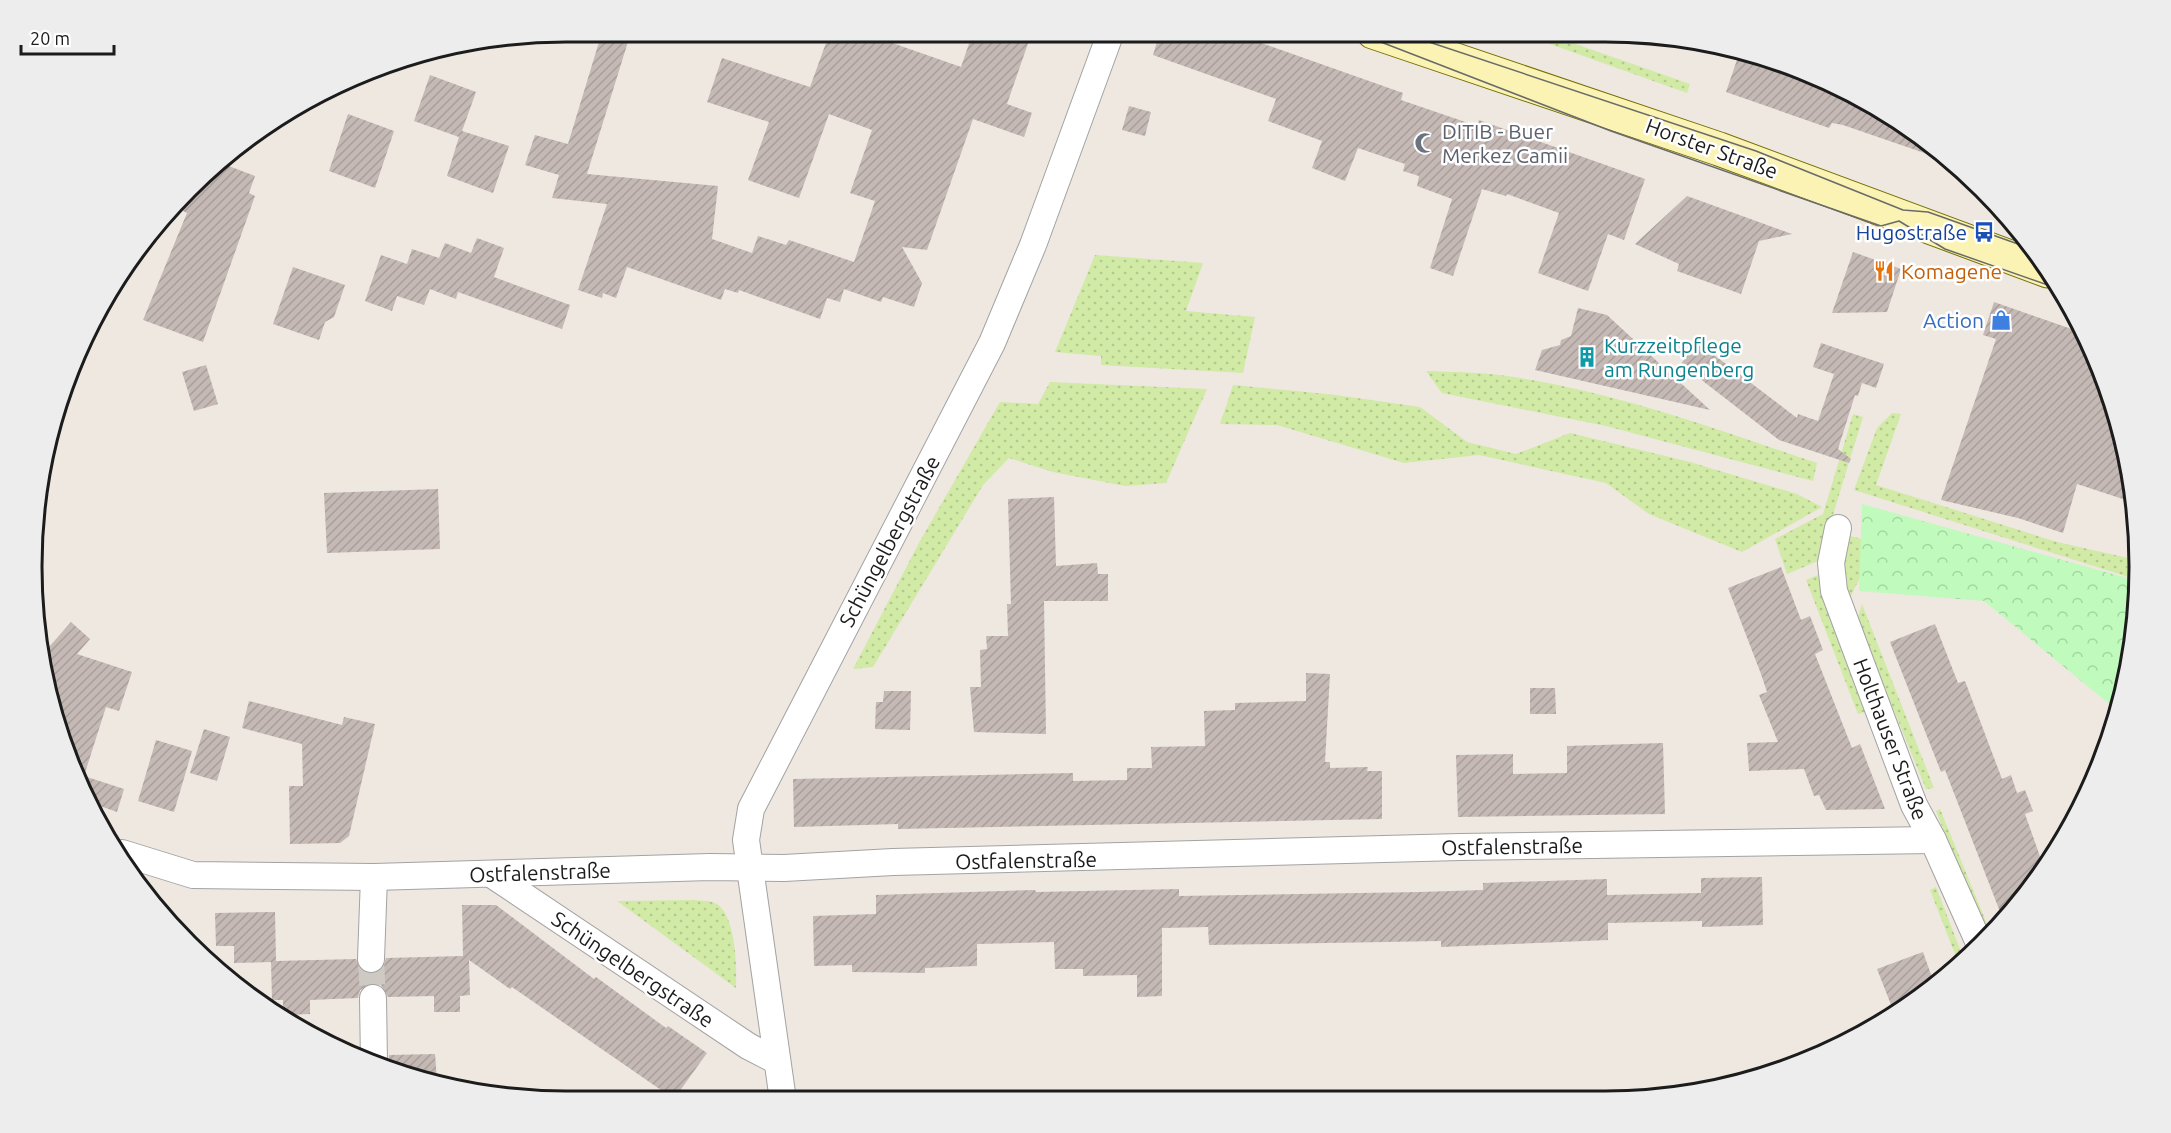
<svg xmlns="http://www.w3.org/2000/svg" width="2171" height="1133" viewBox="0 0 2171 1133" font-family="Ubuntu,sans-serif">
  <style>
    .grass { fill: url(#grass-dots) }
    .park { fill: url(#park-crowns) }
    .building { fill: url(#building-hatch) }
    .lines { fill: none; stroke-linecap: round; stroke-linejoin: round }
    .minor-tunnel { stroke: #cec9c3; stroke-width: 26; stroke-dasharray: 26 13; stroke-linecap: butt }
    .minor-casing { stroke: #a3a3a3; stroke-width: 28 }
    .secondary-casing { stroke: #736e03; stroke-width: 35 }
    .minor { stroke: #fff; stroke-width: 26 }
    .secondary { stroke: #faf3b3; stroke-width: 33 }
    .tram { stroke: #6a6a6a; stroke-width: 1.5 }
    .labels { text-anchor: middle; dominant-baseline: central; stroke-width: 5; stroke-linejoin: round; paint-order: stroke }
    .worship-label { font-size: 21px; fill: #5b616d; stroke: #fff; text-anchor: start }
    .street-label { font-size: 21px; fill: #1c1c1c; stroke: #fff }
    .transit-label { font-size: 21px; fill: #164399; stroke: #fff; text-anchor: end }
    .food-label { font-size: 21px; fill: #c56008; stroke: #fff; text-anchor: start }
    .shop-label { font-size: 21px; fill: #366cbe; stroke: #fff; text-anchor: end }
    .culture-label { font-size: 21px; fill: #0d838f; stroke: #fff; text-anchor: start }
    .rim { fill: none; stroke: #1c1c1c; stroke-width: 3 }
  </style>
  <defs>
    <pattern id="grass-dots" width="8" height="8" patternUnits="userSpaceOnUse" patternTransform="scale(1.5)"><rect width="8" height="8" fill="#d1eaa5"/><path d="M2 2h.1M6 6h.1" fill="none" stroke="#b3c88d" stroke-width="1.8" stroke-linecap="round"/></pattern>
    <pattern id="park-crowns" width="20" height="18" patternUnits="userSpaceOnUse" patternTransform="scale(1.5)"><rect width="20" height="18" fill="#c0fabc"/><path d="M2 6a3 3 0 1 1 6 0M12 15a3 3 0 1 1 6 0" fill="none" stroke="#a4d6a1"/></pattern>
    <pattern id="building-hatch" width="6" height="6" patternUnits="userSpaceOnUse" patternTransform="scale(1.5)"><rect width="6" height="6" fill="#c5b9b5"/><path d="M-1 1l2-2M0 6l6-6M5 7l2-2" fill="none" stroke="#a99e9b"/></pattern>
  </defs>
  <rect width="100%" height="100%" fill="#eee8e1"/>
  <g class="grass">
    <polygon points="1516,32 1544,33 1690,84 1687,93"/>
    <polygon points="1095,255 1203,263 1186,311 1255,317 1243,373 1101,365 1101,356 1055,352"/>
    <path d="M1426,371C1450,372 1475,372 1499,375C1608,389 1713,428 1817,463L1813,481L1606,426L1442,393Z"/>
    <polygon points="1050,382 1207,389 1166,483 1125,486 1053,472 1009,458 983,485 873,667 853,669 920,541 1000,402 1038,404"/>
    <polygon points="1233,385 1336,395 1420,407 1467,442 1516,454 1570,433 1690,462 1797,494 1822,507 1742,552 1649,514 1606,483 1479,455 1404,463 1277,425 1220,424"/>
    <polygon points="1892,413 1901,414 1876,485 2057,542 2137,560 2138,580 1854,490 1877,428"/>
    <polygon points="1853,414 1863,417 1827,534 1825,558 1787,574 1775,539 1823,514"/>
    <polygon points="1843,534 1888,546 1864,570 1845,607 1839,586"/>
    <polygon points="1818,575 1871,710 1858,714 1806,580"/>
    <polygon points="1862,604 1934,788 1926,789 1857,620"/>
    <polygon points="1940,809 1989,929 1980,923 1936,811"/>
    <polygon points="1936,887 1963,957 1958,962 1930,890"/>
    <path d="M694,900C702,901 710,900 717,904C736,917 737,968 736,988L617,901Z"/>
  </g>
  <polygon class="park" points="1862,504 2138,581 2138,602 2119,712 1984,601 1859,591"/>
  <g class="building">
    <polygon points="602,32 631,32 587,174 718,186 712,239 752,253 758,236 786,245 789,240 854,262 875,201 850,193 872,130 829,114 799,198 748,180 769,122 707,102 722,58 810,87 830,32 861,32 961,67 973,32 1032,32 1007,104 1032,113 1024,137 973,119 927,250 902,247 922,283 914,307 883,297 881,302 844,289 840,302 827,298 820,319 739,290 738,293 725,289 721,300 627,267 616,298 603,293 602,298 578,290 607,204 552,198 559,175 525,165 535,135 568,144"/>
    <polygon points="1160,32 1230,32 1403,93 1401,100 1477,126 1479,120 1645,179 1624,240 1608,234 1588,291 1538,273 1559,213 1507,194 1506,196 1482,189 1453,276 1430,268 1452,199 1417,186 1419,176 1403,171 1405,164 1358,148 1345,181 1312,168 1322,141 1268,121 1276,99 1153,55"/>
    <polygon points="1740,51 1746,53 1746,51 1841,87 1930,142 1937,148 1933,156 1843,125 1832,123 1829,128 1726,92"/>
    <polygon points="430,75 476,92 462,131 509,146 493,193 447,176 459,137 414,121"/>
    <polygon points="1129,106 1151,112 1145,136 1122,130"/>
    <polygon points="348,114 394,131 375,188 329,171"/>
    <polygon points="221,163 255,176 249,193 255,196 203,342 143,320 187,213 183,211 188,199"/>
    <polygon points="1687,196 1734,213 1792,234 1759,241 1741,294 1677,271 1679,264 1635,244"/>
    <polygon points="477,238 504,248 494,277 570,305 562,329 458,292 456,299 430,289 424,305 397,296 392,311 365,301 381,255 407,264 412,249 439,258 445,243 471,253"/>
    <polygon points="1853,252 1901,269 1887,312 1832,313"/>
    <polygon points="293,267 345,285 334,317 325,322 319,340 273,324"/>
    <polygon points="1994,302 2083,333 2111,395 2135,503 2077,484 2063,533 2018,518 1941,500 1996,339 1983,335"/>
    <polygon points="1578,308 1607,315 1710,410 1535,370 1542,350 1560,345 1561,340 1571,336"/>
    <polygon points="1697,342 1797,418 1798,414 1818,421 1834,374 1813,367 1821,343 1884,364 1876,388 1862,383 1858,396 1855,395 1838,449 1851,459 1849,463 1779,440 1681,364"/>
    <polygon points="206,365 218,404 194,411 182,372"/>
    <polygon points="438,489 440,549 327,553 324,493"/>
    <polygon points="1054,497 1056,566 1097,563 1098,574 1108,574 1108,601 1044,601 1046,734 974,732 970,687 981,687 980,650 987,649 986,636 1008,636 1007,604 1011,604 1008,499"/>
    <polygon points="1781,567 1801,620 1810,616 1823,650 1815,654 1852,748 1860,744 1885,809 1826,810 1819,795 1814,796 1804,769 1749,771 1747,743 1778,742 1759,695 1767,692 1761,674 1728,588"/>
    <polygon points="71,622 90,639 77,654 132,672 119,711 106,707 84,776 124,789 117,812 86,801 50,705 42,655"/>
    <polygon points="1935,624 1958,683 1965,681 2002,779 2011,775 2017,793 2025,790 2033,811 2025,814 2043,865 2004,922 1945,770 1941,772 1890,642"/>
    <polygon points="1306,673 1330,674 1325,762 1330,762 1330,768 1368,767 1367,771 1382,771 1382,819 898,829 898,824 794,827 793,779 1073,773 1073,781 1127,780 1127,768 1152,768 1151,747 1205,746 1204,711 1235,710 1235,703 1306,701"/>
    <polygon points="1530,688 1555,688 1556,714 1530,714"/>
    <polygon points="884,691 911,691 910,730 875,729 876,702 883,702"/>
    <polygon points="249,701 342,725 344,717 375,724 349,836 340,843 290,844 289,786 303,786 302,744 242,728"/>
    <polygon points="204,729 230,737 217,781 190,773"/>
    <polygon points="156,740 192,751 174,812 138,801"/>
    <polygon points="1663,743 1665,814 1458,817 1456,755 1513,754 1513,774 1567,773 1567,746"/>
    <polygon points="1762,877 1763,925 1702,927 1702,921 1608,923 1608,940 1441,947 1441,941 1209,945 1208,927 1162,928 1162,996 1137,997 1137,975 1083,976 1083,969 1055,969 1054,942 977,944 977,966 925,968 925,973 852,972 852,965 814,966 813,916 876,914 876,895 1035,890 1036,892 1179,889 1179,896 1420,892 1483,890 1483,883 1607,879 1607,895 1701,893 1701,878"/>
    <polygon points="462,905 496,905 594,979 596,977 666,1028 668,1026 707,1053 674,1099 512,987 510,989 469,960 470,995 460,996 460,1012 434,1012 434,996 388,997 381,985 372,983 360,990 358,998 310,1000 310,1014 286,1015 283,1013 283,1000 272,1000 271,962 234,963 234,946 216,946 215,913 275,912 276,961 356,959 363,971 371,974 383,967 386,958 463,956"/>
    <polygon points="1923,952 1934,983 1895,1015 1877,969"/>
    <polygon points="435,1054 437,1080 421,1081 388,1068 389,1055"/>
  </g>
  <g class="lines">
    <polyline class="minor-tunnel" points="371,959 373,998"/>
    <g class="minor-casing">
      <g id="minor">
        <polyline points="1838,528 1831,563 1834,591 1914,805 1933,840 1979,943"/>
        <polyline points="122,853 193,875 374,877 710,867 784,868 893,862 1460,847 1933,840"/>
        <polyline points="491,874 748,1046 777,1061"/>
        <polyline points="371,959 374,877"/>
        <polyline points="373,998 374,1063"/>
        <polyline points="783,1100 746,840 751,809 992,343 1033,245 1111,32"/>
      </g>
    </g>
    <g class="secondary-casing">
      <polyline id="secondary" points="1373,32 1719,149 2048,271"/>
    </g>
    <use href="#minor" class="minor"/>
    <use href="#secondary" class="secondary"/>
    <g class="tram">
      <polyline points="1355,32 1611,131 1821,205 1881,226 1899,221 1945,249 2062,290"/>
      <polyline points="1399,32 1756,151 1903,210 1928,212 2032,249"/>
    </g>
  </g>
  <defs>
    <g id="mosque-bare" transform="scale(1.62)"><path d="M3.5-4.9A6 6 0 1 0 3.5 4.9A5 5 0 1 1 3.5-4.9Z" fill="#6b7280" stroke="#fff" stroke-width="2.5" paint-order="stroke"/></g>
    <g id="bus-bare" transform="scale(1.62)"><path d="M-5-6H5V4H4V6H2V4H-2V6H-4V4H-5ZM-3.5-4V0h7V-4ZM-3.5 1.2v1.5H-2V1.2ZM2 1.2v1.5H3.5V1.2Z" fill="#1a4fb4" stroke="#fff" stroke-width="2.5" paint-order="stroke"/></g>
    <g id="restaurant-bare" transform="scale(1.62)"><path d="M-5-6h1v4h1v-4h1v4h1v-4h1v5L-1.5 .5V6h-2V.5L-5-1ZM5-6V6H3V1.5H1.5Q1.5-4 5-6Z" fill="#e8710a" stroke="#fff" stroke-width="2.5" paint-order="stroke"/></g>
    <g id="shop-bare" transform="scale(1.62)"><path d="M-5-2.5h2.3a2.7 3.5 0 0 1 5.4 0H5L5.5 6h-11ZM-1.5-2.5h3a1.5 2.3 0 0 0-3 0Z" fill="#3f7fe0" stroke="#fff" stroke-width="2.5" paint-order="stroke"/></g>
    <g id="building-bare" transform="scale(1.62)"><path d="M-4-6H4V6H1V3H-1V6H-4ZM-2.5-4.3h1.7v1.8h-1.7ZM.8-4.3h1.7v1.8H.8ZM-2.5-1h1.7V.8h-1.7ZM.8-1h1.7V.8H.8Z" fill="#0f9aa8" stroke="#fff" stroke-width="2.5" paint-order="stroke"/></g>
  </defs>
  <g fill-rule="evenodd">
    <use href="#mosque-bare" x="1425" y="143"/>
    <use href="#bus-bare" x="1984" y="232"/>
    <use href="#restaurant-bare" x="1884" y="271"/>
    <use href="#shop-bare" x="2001" y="320"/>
    <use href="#building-bare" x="1587" y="357"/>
  </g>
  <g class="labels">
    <g class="worship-label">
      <text x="1442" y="131">DITIB - Buer<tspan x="1442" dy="24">Merkez Camii</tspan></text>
    </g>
    <g class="street-label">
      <text transform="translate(1712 148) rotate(20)">Horster Straße</text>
      <text transform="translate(889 541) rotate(-62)">Schüngelbergstraße</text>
      <text transform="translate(1891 739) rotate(69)">Holthauser Straße</text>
      <text transform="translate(1512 846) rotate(-1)">Ostfalenstraße</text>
      <text transform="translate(1026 860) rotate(-1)">Ostfalenstraße</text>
      <text transform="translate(540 872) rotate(-2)">Ostfalenstraße</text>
      <text transform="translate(633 969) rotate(34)">Schüngelbergstraße</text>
    </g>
    <g class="transit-label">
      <text x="1967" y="232">Hugostraße</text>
    </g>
    <g class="food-label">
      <text x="1901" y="271">Komagene</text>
    </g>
    <g class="shop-label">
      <text x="1984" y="320">Action</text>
    </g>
    <g class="culture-label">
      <text x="1604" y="345">Kurzzeitpflege<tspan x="1604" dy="24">am Rungenberg</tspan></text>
    </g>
  </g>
  <path d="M0 0H2171V1133H0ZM566 42H1605A524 524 0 0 1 2129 566V567A524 524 0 0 1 1605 1091H566A524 524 0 0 1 42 567V566A524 524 0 0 1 566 42Z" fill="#ededed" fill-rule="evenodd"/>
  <path class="rim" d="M566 42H1605A524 524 0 0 1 2129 566V567A524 524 0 0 1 1605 1091H566A524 524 0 0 1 42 567V566A524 524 0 0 1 566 42Z"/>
  <path d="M21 45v9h93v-9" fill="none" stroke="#1c1c1c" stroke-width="3"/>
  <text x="30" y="45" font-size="18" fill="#1c1c1c" stroke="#ffffff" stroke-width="4.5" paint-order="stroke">20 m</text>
</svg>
